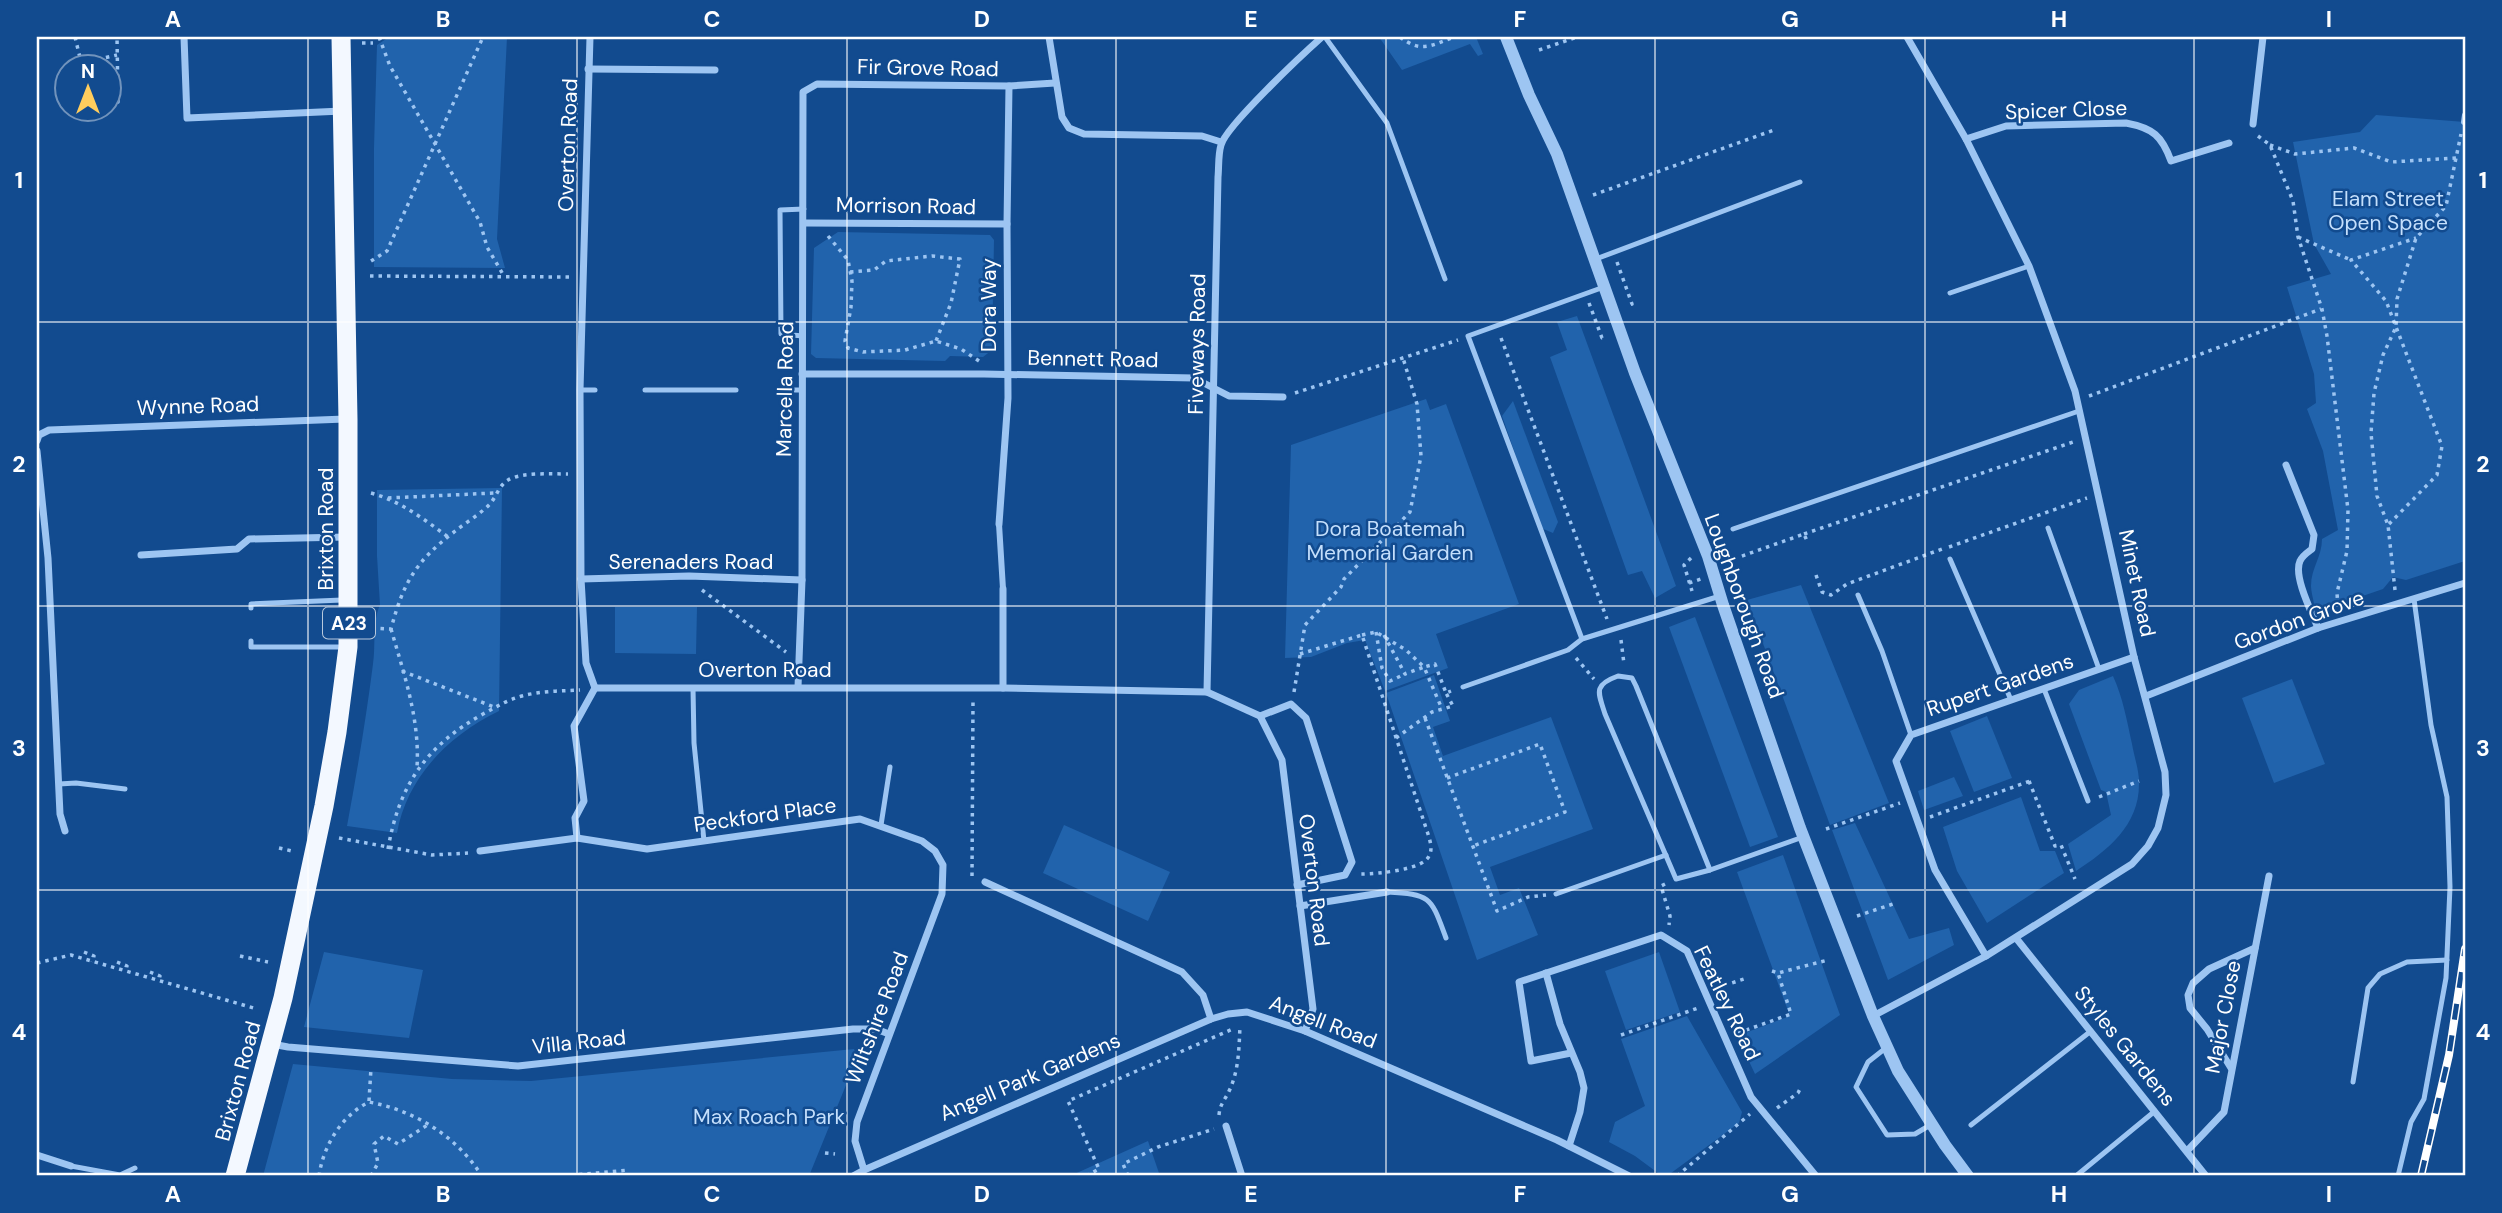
<svg xmlns="http://www.w3.org/2000/svg" width="2502" height="1213" viewBox="0 0 2502 1213" font-family="'DM Sans',sans-serif">
  <style>
    .green { fill: #2163ac }
    .lines { fill: none; stroke-linecap: round; stroke-linejoin: round }
    .path { stroke: #9dc5f2; stroke-width: 3.5; stroke-dasharray: 3.5 5; stroke-linecap: butt }
    .service { stroke: #9dc5f2; stroke-width: 5 }
    .pedestrian { stroke: #9dc5f2; stroke-width: 6 }
    .minor { stroke: #9dc5f2; stroke-width: 7 }
    .tertiary { stroke: #9dc5f2; stroke-width: 12 }
    .trunk { stroke: #f3f8ff; stroke-width: 19 }
    .rail-casing { stroke: #fff; stroke-width: 8 }
    .rail { stroke: #124b8f; stroke-width: 5; stroke-dasharray: 16; stroke-linecap: butt }
    .grid { fill: none; stroke: #fff; stroke-width: 2; stroke-opacity: 0.55 }
    .labels { text-anchor: middle; dominant-baseline: central; stroke-width: 5; stroke-linejoin: round; paint-order: stroke }
    .shield { fill: #124b8f; stroke: #b8c9dd; stroke-width: 2 }
    .shield-label { font-size: 19px; font-weight: bold; fill: #fff }
    .street-label { font-size: 21px; fill: #fff; stroke: #124b8f }
    .park-label { font-size: 21px; fill: #c4dffc; stroke: #124b8f }
    .neatline { fill: none; stroke: #fff; stroke-width: 2.5 }
    .grid-label { font-size: 23px; text-anchor: middle; font-weight: bold; fill: #fff }
  </style>
  <rect width="100%" height="100%" fill="#124b8f"/>
  <g class="green">
    <polygon points="389,37 507,37 497,239 505,268 374,267 374,148 377,45"/>
    <polygon points="1379,37 1476,37 1483,54 1478,56 1470,44 1402,70"/>
    <path d="M2376,115L2465,122V561L2406,580L2393,577L2383,589L2322,610L2314,604C2313,598 2311,591 2311,586C2311,568 2322,557 2322,539L2338,530L2323,451L2307,409L2316,403L2314,374L2287,287L2331,274L2314,244L2293,142L2360,132Z"/>
    <polygon points="838,232 990,235 994,240 992,350 983,357 950,356 945,361 816,358 811,354 814,248"/>
    <polygon points="1577,316 1676,586 1655,598 1642,571 1628,575 1550,357 1567,350 1557,322"/>
    <polygon points="1426,399 1430,410 1446,404 1519,604 1436,634 1448,668 1385,691 1365,640 1347,643 1311,657 1285,658 1291,445"/>
    <polygon points="1513,401 1558,522 1553,533 1541,528 1502,416"/>
    <path d="M502,488L499,711C449,735 407,777 397,833L347,826C357,772 366,719 373,664C376,646 372,622 380,605L377,556V490Z"/>
    <polygon points="1801,585 1889,803 1830,825 1747,600"/>
    <polygon points="615,607 697,607 696,654 615,653"/>
    <polygon points="1695,617 1778,837 1750,847 1669,627"/>
    <polygon points="1434,675 1450,721 1433,727 1443,756 1551,717 1593,829 1490,867 1500,895 1519,888 1538,935 1477,960 1386,693"/>
    <path d="M2113,676C2123,698 2127,721 2132,744C2134,756 2139,770 2139,782C2140,825 2108,850 2076,871L2068,844L2111,815L2106,792L2101,790L2069,704L2079,690Z"/>
    <polygon points="2292,679 2325,764 2274,783 2242,698"/>
    <polygon points="1987,716 2012,778 1974,792 1950,731"/>
    <polygon points="1954,777 1963,796 1924,810 1918,791"/>
    <polygon points="2021,797 2040,851 2055,851 2064,873 1987,923 1957,871 1943,827"/>
    <polygon points="1855,823 1909,939 1949,928 1954,945 1888,980 1832,830"/>
    <polygon points="1064,825 1170,872 1148,921 1043,873"/>
    <polygon points="1783,855 1840,1015 1755,1074 1737,1036 1790,1016 1737,872"/>
    <polygon points="324,952 423,970 409,1038 304,1027"/>
    <polygon points="1659,952 1680,1012 1626,1030 1605,971"/>
    <polygon points="1687,1016 1742,1112 1739,1123 1667,1176 1662,1176 1635,1156 1609,1142 1615,1122 1645,1106 1621,1039"/>
    <polygon points="854,1049 857,1058 809,1176 263,1176 293,1064 452,1079 531,1081"/>
    <polygon points="1148,1141 1160,1176 1070,1176"/>
  </g>
  <g class="lines">
    <g class="path">
      <polyline points="75,37 82,66"/>
      <polyline points="379,37 390,66 480,222 487,247 504,276"/>
      <path d="M1400,37C1421,53 1430,46 1454,37"/>
      <polyline points="362,43 373,43"/>
      <polyline points="1539,50 1577,37"/>
      <polyline points="81,63 117,55"/>
      <polyline points="108,103 118,102 117,37"/>
      <polyline points="2258,136 2270,145 2293,201 2298,237 2322,309 2327,336 2348,510 2347,551 2337,593 2338,608"/>
      <polyline points="2270,145 2295,154 2354,148 2391,162 2456,158"/>
      <polyline points="1593,195 1774,130"/>
      <polyline points="828,236 848,260 852,281 851,307 845,341 848,348 863,352 905,350 936,341 961,349 979,361"/>
      <polyline points="2298,237 2351,260"/>
      <polyline points="371,261 387,251 483,37"/>
      <polyline points="1617,262 1632,304 1626,306"/>
      <polyline points="850,272 874,270 886,261 932,256 960,259 951,303 936,341"/>
      <polyline points="370,276 571,277"/>
      <polyline points="1589,303 1602,338 1606,338"/>
      <polyline points="1501,338 1607,619"/>
      <polyline points="1295,393 1458,340"/>
      <polyline points="2089,396 2321,309"/>
      <path d="M371,493C400,501 424,519 448,537"/>
      <polyline points="388,498 494,493"/>
      <polyline points="2389,524 2437,475 2442,446 2386,301 2351,260 2416,238"/>
      <polyline points="1804,534 2073,442"/>
      <polyline points="1949,547 2087,498"/>
      <polyline points="1691,558 1684,565 1692,591"/>
      <polyline points="1729,563 1728,561 1804,534 1807,541"/>
      <polyline points="1816,575 1822,592 1831,595 1847,584 1942,549"/>
      <polyline points="1689,583 1701,579"/>
      <polyline points="702,590 786,652"/>
      <polyline points="2395,590 2388,525 2377,496 2371,433 2374,393 2383,355 2396,327 2397,299 2416,238 2446,206 2461,134"/>
      <path d="M372,628L391,629C403,583 416,561 454,532C465,523 479,515 489,505C496,498 499,485 508,480C521,472 553,474 568,474"/>
      <path d="M391,629C404,674 420,720 417,767"/>
      <polyline points="1376,632 1382,668 1390,681 1405,674"/>
      <polyline points="1362,635 1376,632 1406,650 1424,667 1435,664 1446,693 1451,691"/>
      <polyline points="1384,635 1405,674 1424,667 1442,709"/>
      <polyline points="1621,640 1624,664"/>
      <path d="M1300,654L1362,635L1428,834C1430,841 1433,849 1429,856C1423,870 1376,874 1361,874"/>
      <polyline points="1576,658 1594,679"/>
      <polyline points="402,671 494,707"/>
      <polyline points="1294,692 1305,625 1341,587 1344,579 1410,512 1421,456 1417,404 1403,358"/>
      <polyline points="1425,718 1497,911 1528,897 1546,895"/>
      <polyline points="1396,738 1432,712 1453,706 1446,693"/>
      <polyline points="1447,778 1540,744 1565,812 1473,846"/>
      <polyline points="2029,781 2055,846 2061,845 2075,879"/>
      <polyline points="2099,797 2139,781"/>
      <polyline points="1930,817 2033,780"/>
      <polyline points="1826,829 1900,803"/>
      <polyline points="339,838 432,855 468,853"/>
      <polyline points="279,848 292,851"/>
      <path d="M388,849C399,785 426,746 483,714C496,707 507,700 522,696C540,691 561,691 580,690"/>
      <polyline points="972,876 973,701"/>
      <polyline points="1665,884 1661,886 1670,916 1669,925"/>
      <polyline points="1857,916 1896,903"/>
      <polyline points="84,952 94,956 92,962"/>
      <polyline points="240,956 268,962"/>
      <polyline points="117,962 127,966 125,971"/>
      <polyline points="37,963 71,955 257,1009"/>
      <polyline points="1772,971 1778,973 1828,960"/>
      <polyline points="150,972 160,976 158,981"/>
      <polyline points="1716,988 1744,979"/>
      <polyline points="1738,1033 1791,1014 1778,973"/>
      <polyline points="1621,1035 1698,1008"/>
      <polyline points="369,1101 371,1068"/>
      <polyline points="1777,1108 1798,1093 1801,1087"/>
      <path d="M1219,1115C1220,1103 1226,1099 1230,1089C1239,1069 1239,1047 1240,1026"/>
      <polyline points="825,1153 835,1154"/>
      <path d="M319,1176C323,1146 342,1115 369,1102C416,1111 456,1136 482,1176"/>
      <polyline points="371,1176 378,1163 374,1144 384,1136 398,1144 429,1124"/>
      <polyline points="562,1176 629,1170"/>
      <polyline points="1086,1176 1099,1169 1068,1101 1235,1028"/>
      <polyline points="1128,1176 1123,1164 1158,1147 1214,1129"/>
      <polyline points="1677,1176 1750,1114"/>
    </g>
    <g class="service">
      <polyline points="1325,37 1387,123 1445,279"/>
      <polyline points="1596,259 1800,182"/>
      <polyline points="1950,293 2029,266"/>
      <polyline points="803,336 781,334 780,210 804,209"/>
      <polyline points="580,390 595,390"/>
      <polyline points="645,390 736,390"/>
      <polyline points="789,390 801,390"/>
      <polyline points="2048,528 2099,669"/>
      <polyline points="1733,529 2079,411"/>
      <polyline points="1950,559 2011,700"/>
      <polyline points="1858,595 1882,651 1911,735"/>
      <polyline points="251,608 251,604 342,600"/>
      <polyline points="1582,639 1468,336 1604,287"/>
      <polyline points="251,641 251,647 345,647"/>
      <path d="M1618,676L1632,678L1636,686L1710,870L1676,879L1605,714C1598,692 1593,685 1618,676Z"/>
      <polyline points="1463,687 1568,650 1582,639 1720,596"/>
      <polyline points="693,688 694,743 704,841"/>
      <polyline points="2044,689 2088,801"/>
      <polyline points="59,784 76,783 125,789"/>
      <polyline points="881,825 890,767"/>
      <polyline points="1710,870 1803,837"/>
      <path d="M1387,892C1432,894 1431,898 1446,938"/>
      <polyline points="1556,894 1666,855"/>
      <polyline points="1887,1047 1868,1062 1856,1087 1887,1135 1915,1134 1932,1124"/>
      <polyline points="2353,1082 2368,988 2380,974 2407,962 2447,960"/>
      <polyline points="1971,1125 2091,1031"/>
      <polyline points="71,1166 120,1175 135,1168"/>
      <polyline points="2076,1176 2155,1111"/>
      <polyline points="2398,1176 2411,1122 2424,1099 2446,978 2450,887 2447,797 2431,725 2414,599"/>
    </g>
    <g class="pedestrian">
      <polyline points="2464,122 2465,115"/>
      <polyline points="999,524 1003,589"/>
    </g>
    <g class="minor">
      <polyline points="184,37 187,118 342,111"/>
      <polyline points="590,37 580,390 581,579 586,663 595,688"/>
      <polyline points="1049,37 1062,117 1069,128 1084,134 1202,136 1221,142"/>
      <polyline points="588,69 715,70"/>
      <polyline points="2253,124 2263,37"/>
      <path d="M1966,139L2006,126L2126,123C2153,128 2162,136 2171,161L2229,143"/>
      <polyline points="804,223 1007,224"/>
      <polyline points="802,374 984,374 1194,378 1229,396 1283,397"/>
      <polyline points="37,441 39,435 49,430 345,419"/>
      <polyline points="37,451 48,558 60,814 65,831"/>
      <path d="M2286,465L2314,535L2312,549C2308,552 2302,556 2300,561C2293,576 2312,613 2318,628"/>
      <polyline points="999,524 1008,398 1007,224 1009,86"/>
      <polyline points="141,555 237,549 249,539 346,537"/>
      <polyline points="581,579 689,576 802,580"/>
      <polyline points="798,687 802,580 803,92 817,84 1009,86 1055,83"/>
      <polyline points="595,688 1003,688 1207,692 1260,716 1282,760 1313,1009 1305,1031"/>
      <polyline points="1003,688 1003,589"/>
      <path d="M1207,692L1218,177C1219,167 1218,155 1221,145C1226,126 1304,53 1322,37"/>
      <polyline points="2146,696 2318,628 2465,583"/>
      <polyline points="1260,716 1291,704 1306,718 1352,862 1345,875 1297,885"/>
      <polyline points="577,838 575,818 584,801 574,726 595,688"/>
      <polyline points="480,851 577,838 647,849 860,819 922,841 935,851 943,865 942,894 857,1122 855,1141 864,1170 853,1176"/>
      <polyline points="985,882 1182,972 1203,995 1211,1019"/>
      <polyline points="1300,906 1387,892"/>
      <polyline points="2016,938 2206,1176"/>
      <polyline points="1986,956 1935,870 1896,761 1911,735 2134,657"/>
      <polyline points="1546,973 1560,1024 1580,1072 1584,1088 1580,1112 1569,1146"/>
      <polyline points="1873,1016 1986,956 2132,864 2148,846 2158,828 2166,795 2165,772 2134,657 2075,391 2029,266 1966,139 1907,37"/>
      <polyline points="272,1044 288,1047 518,1066 853,1029 876,1029 889,1034"/>
      <polyline points="1571,1053 1531,1061 1519,982 1661,935 1687,951 1751,1097 1816,1176"/>
      <polyline points="2231,1068 2207,1029 2190,1008 2188,995 2193,983 2209,969 2255,948"/>
      <polyline points="1226,1126 1242,1176"/>
      <polyline points="2187,1151 2224,1112 2269,876"/>
      <polyline points="37,1155 71,1166"/>
      <polyline points="864,1170 1211,1019 1228,1014 1247,1012 1305,1031 1557,1140 1629,1176"/>
    </g>
    <polyline class="tertiary" points="1506,37 1529,95 1557,154 1635,373 1708,556 1723,605 1800,828 1873,1016 1898,1071 1945,1145 1968,1176"/>
    <polyline class="trunk" points="235,1176 283,998 324,806 337,732 348,647 348,419 341,37"/>
    <g class="rail-casing">
      <polyline id="rail" points="2421,1176 2449,1055 2465,949"/>
    </g>
    <use href="#rail" class="rail"/>
  </g>
  <path class="grid" d="M308,37V1176M577,37V1176M847,37V1176M1116,37V1176M1386,37V1176M1655,37V1176M1925,37V1176M2194,37V1176M37,322H2465M37,606H2465M37,890H2465"/>
  <g class="labels">
    <rect class="shield" x="323" y="607.5" width="52" height="31" rx="5"/>
    <g class="shield-label">
      <text x="349" y="623">A23</text>
    </g>
    <g class="street-label">
      <text transform="translate(928 68) rotate(1)">Fir Grove Road</text>
      <text transform="translate(2066 110) rotate(-2)">Spicer Close</text>
      <text transform="translate(568 145) rotate(-88)">Overton Road</text>
      <text transform="translate(906 206) rotate(1)">Morrison Road</text>
      <text transform="translate(989 305) rotate(-90)">Dora Way</text>
      <text transform="translate(1197 344) rotate(-89)">Fiveways Road</text>
      <text transform="translate(1093 359) rotate(1)">Bennett Road</text>
      <text transform="translate(785 389) rotate(-89)">Marcella Road</text>
      <text transform="translate(198 406) rotate(-2)">Wynne Road</text>
      <text transform="translate(326 529) rotate(-90)">Brixton Road</text>
      <text x="691" y="562">Serenaders Road</text>
      <text transform="translate(2137 583) rotate(78)">Minet Road</text>
      <text transform="translate(1744 606) rotate(70)">Loughborough Road</text>
      <text transform="translate(2299 620) rotate(-20)">Gordon Grove</text>
      <text x="765" y="670">Overton Road</text>
      <text transform="translate(2000 685) rotate(-19)">Rupert Gardens</text>
      <text transform="translate(765 815) rotate(-8)">Peckford Place</text>
      <text transform="translate(1314 880) rotate(83)">Overton Road</text>
      <text transform="translate(1727 1003) rotate(64)">Featley Road</text>
      <text transform="translate(2223 1017) rotate(-79)">Major Close</text>
      <text transform="translate(877 1018) rotate(-69)">Wiltshire Road</text>
      <text transform="translate(1323 1022) rotate(21)">Angell Road</text>
      <text transform="translate(579 1042) rotate(-6)">Villa Road</text>
      <text transform="translate(2125 1046) rotate(51)">Styles Gardens</text>
      <text transform="translate(1030 1077) rotate(-23)">Angell Park Gardens</text>
      <text transform="translate(238 1081) rotate(-75)">Brixton Road</text>
    </g>
    <g class="park-label">
      <text x="2388" y="199">Elam Street<tspan x="2388" dy="24">Open Space</tspan></text>
      <text x="1390" y="529">Dora Boatemah<tspan x="1390" dy="24">Memorial Garden</tspan></text>
      <text x="769" y="1117">Max Roach Park</text>
    </g>
  </g>
  <rect width="2502" height="1213" fill="none" stroke="#124b8f" stroke-width="77"/>
  <g transform="translate(88 88)"><circle r="33" fill="#124b8f" stroke="#7193bc" stroke-width="2"/>
  <path d="M0-5L12 26L0 18L-12 26Z" fill="#ffcd5d"/>
  <text y="-10" font-size="19" font-weight="bold" text-anchor="middle" fill="#ffffff">N</text>
  </g>
  <rect x="38" y="38" width="2426" height="1136" class="neatline"/>
  <g class="grid-label">
    <text x="173" y="27">A</text>
    <text x="443" y="27">B</text>
    <text x="712" y="27">C</text>
    <text x="982" y="27">D</text>
    <text x="1251" y="27">E</text>
    <text x="1520" y="27">F</text>
    <text x="1790" y="27">G</text>
    <text x="2059" y="27">H</text>
    <text x="2329" y="27">I</text>
    <text x="19" y="188">1</text>
    <text x="2483" y="188">1</text>
    <text x="19" y="472">2</text>
    <text x="2483" y="472">2</text>
    <text x="19" y="756">3</text>
    <text x="2483" y="756">3</text>
    <text x="19" y="1040">4</text>
    <text x="2483" y="1040">4</text>
    <text x="173" y="1202">A</text>
    <text x="443" y="1202">B</text>
    <text x="712" y="1202">C</text>
    <text x="982" y="1202">D</text>
    <text x="1251" y="1202">E</text>
    <text x="1520" y="1202">F</text>
    <text x="1790" y="1202">G</text>
    <text x="2059" y="1202">H</text>
    <text x="2329" y="1202">I</text>
  </g>
</svg>
